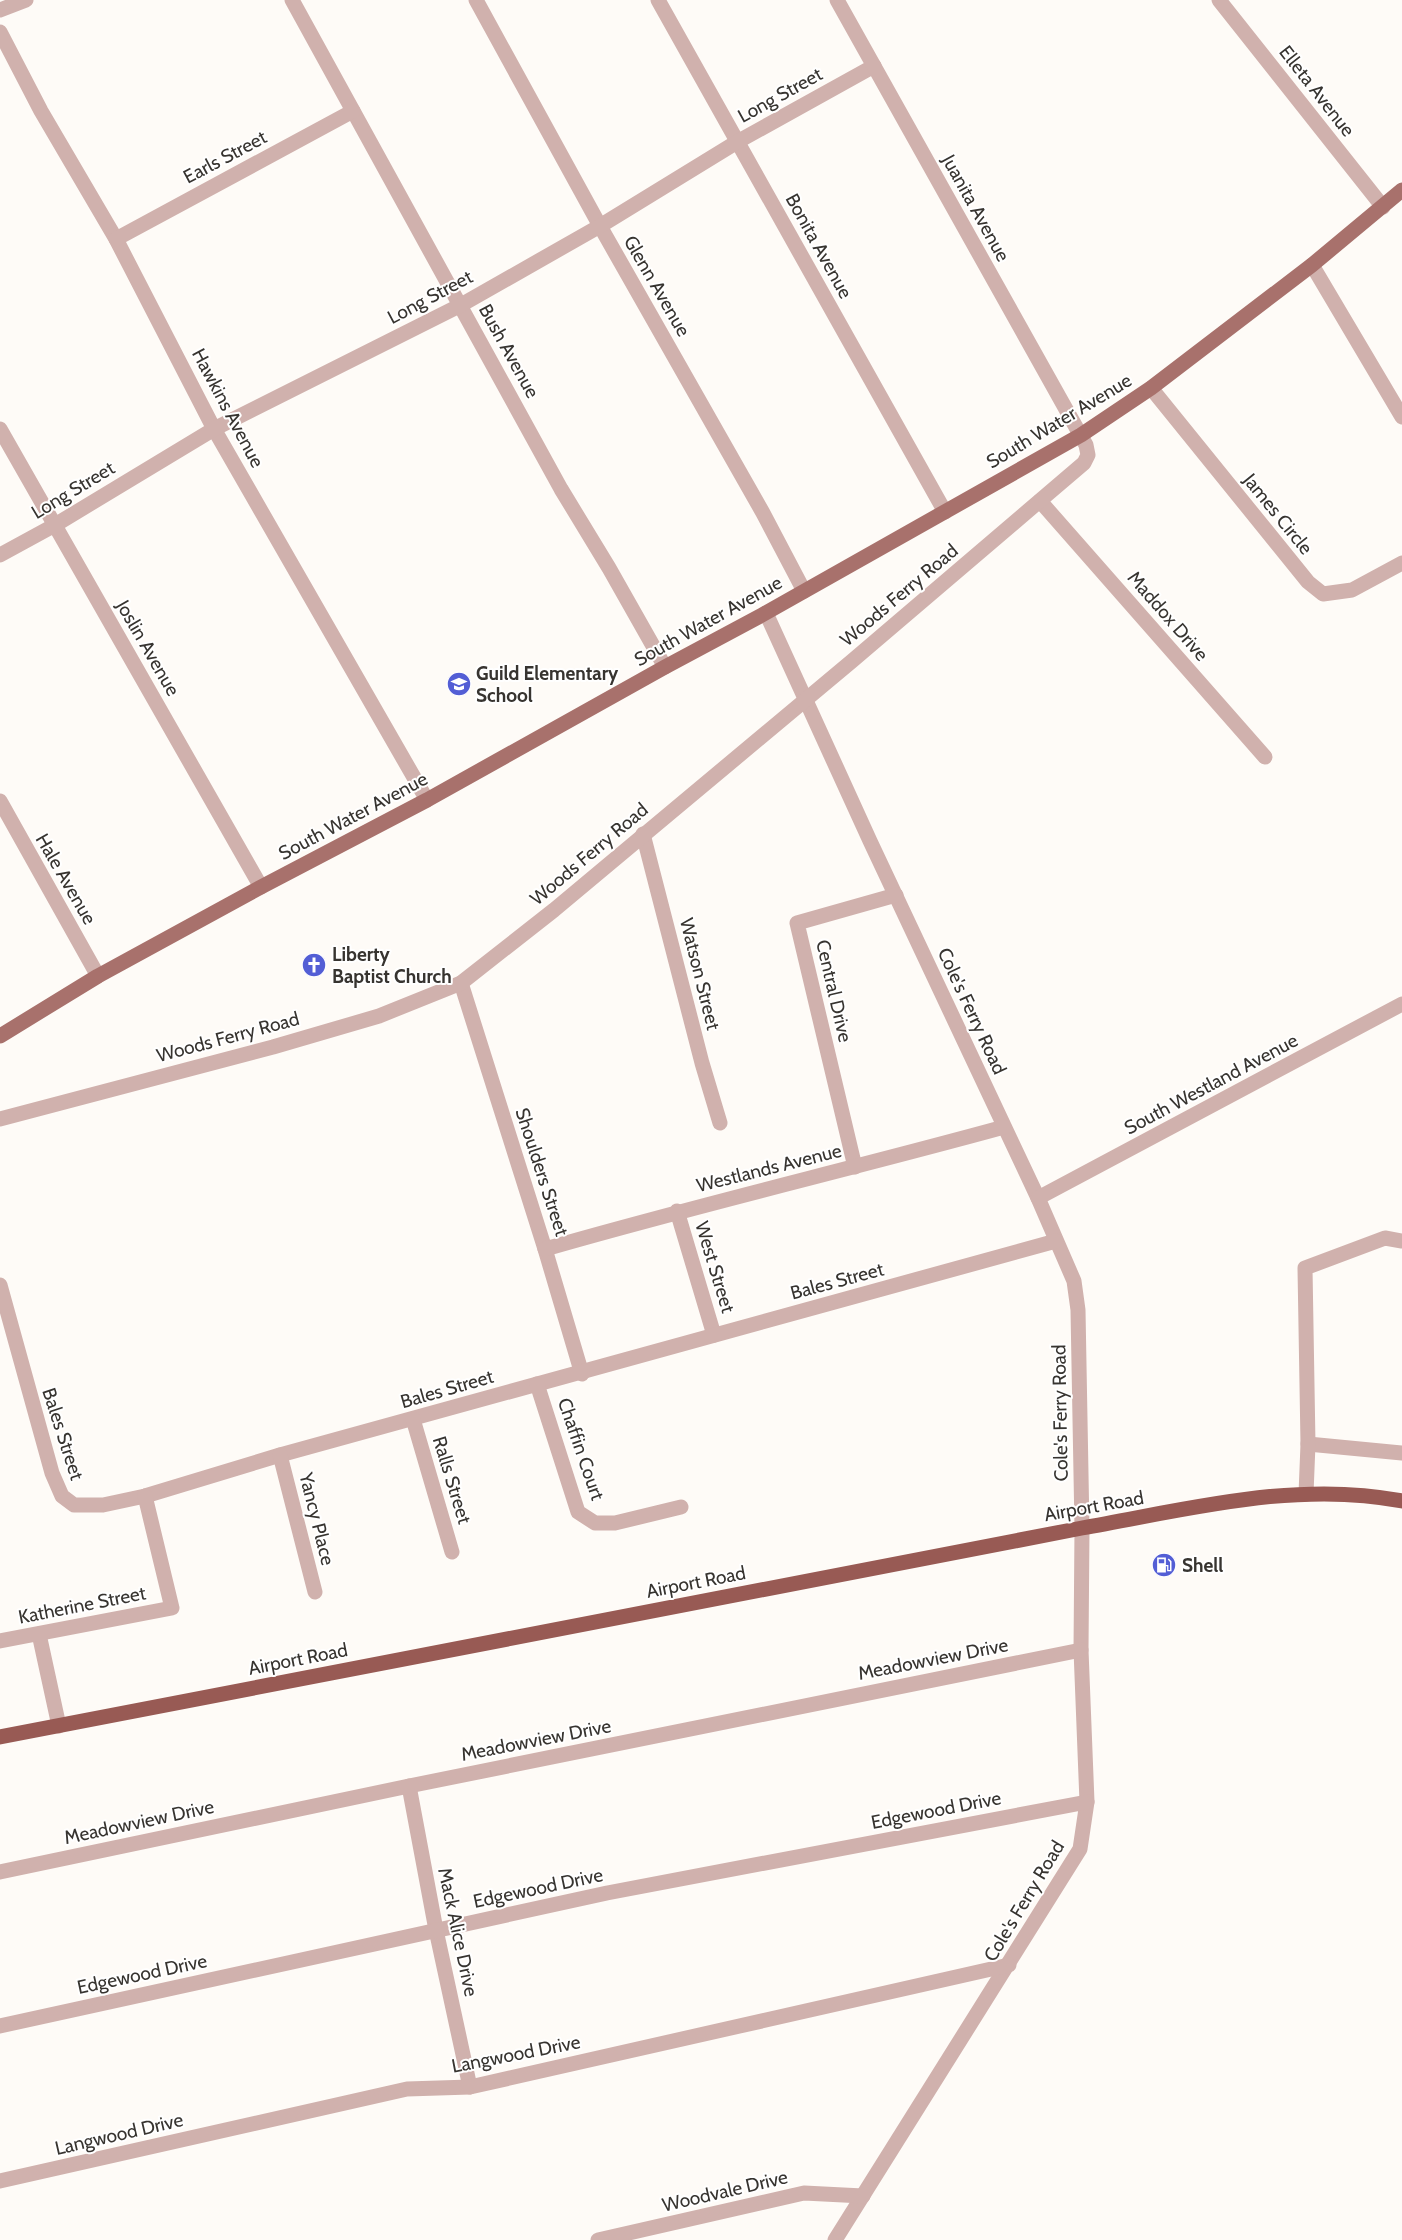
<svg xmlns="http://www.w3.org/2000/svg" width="1402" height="2240" viewBox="0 0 1402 2240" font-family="Cabin,sans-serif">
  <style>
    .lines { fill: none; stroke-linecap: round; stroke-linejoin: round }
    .minor { stroke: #d0b1ad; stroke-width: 15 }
    .major { stroke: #a8716c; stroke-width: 15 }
    .highway { stroke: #985a54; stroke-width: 15 }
    .labels { text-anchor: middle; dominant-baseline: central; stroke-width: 4; stroke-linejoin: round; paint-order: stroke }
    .street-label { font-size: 19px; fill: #373430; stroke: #fff }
    .poi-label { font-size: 19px; font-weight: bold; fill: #373430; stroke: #fff; text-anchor: start }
  </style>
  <rect width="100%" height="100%" fill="#fefbf7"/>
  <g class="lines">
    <g class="minor">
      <polyline points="292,0 561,489 609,568 665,667"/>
      <polyline points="476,0 600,226 763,513 804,591"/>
      <polyline points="658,0 945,512"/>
      <polyline points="1219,0 1383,207"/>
      <polyline points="0,10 26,0"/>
      <polyline points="0,32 41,111 116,239 214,429 427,800"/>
      <polyline points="116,239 353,111"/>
      <polyline points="1312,265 1402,417"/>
      <polyline points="1151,388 1308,582 1323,594 1352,590 1402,563"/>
      <polyline points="0,429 261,887"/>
      <polyline points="1040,501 1265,757"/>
      <polyline points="0,555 55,525 214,429 461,305 600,226 737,142 874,66"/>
      <polyline points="766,613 870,841 1038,1198 1074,1281 1078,1310 1082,1528 1081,1650 1087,1802 1080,1849 835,2240"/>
      <polyline points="0,801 98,976"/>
      <polyline points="643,834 702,1063 720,1123"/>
      <polyline points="461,983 545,1249 582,1374"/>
      <polyline points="0,1119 273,1047 379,1016 461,983 554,910 852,661 1084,463 1088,455 1086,445 837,0"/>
      <polyline points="855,1167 797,923 896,895"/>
      <polyline points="1038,1198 1402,1004"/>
      <polyline points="677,1211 714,1335"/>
      <path d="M545,1249C697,1205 851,1169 1004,1127"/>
      <polyline points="0,1285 52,1473 62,1496 74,1505 103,1505 145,1496 280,1455 1056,1241"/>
      <polyline points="537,1384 578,1512 595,1523 615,1523 681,1507"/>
      <polyline points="413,1419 452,1552"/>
      <polyline points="1308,1444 1402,1453"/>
      <polyline points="280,1455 315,1592"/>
      <polyline points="1306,1494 1308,1444 1305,1268 1385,1238 1402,1241"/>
      <polyline points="39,1634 59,1726"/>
      <polyline points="0,1641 172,1608 145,1496"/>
      <polyline points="409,1786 436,1930 470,2087"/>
      <polyline points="0,1872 409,1786 1081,1650"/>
      <polyline points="0,2026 607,1893 1087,1802"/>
      <polyline points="0,2181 407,2089 470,2087 1009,1965"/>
      <polyline points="598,2240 804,2193 863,2196"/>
    </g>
    <polyline class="major" points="0,1036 98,976 261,887 427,800 665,667 762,615 1081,435 1151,388 1312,265 1402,190"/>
    <path class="highway" d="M0,1737L1082,1528C1186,1510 1296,1480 1402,1501"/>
  </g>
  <defs>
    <g id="school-disc" transform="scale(1.25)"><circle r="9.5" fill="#535ed5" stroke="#fff"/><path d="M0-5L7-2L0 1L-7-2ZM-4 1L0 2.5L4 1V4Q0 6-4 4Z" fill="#fff"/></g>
    <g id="church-disc" transform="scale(1.25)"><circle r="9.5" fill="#535ed5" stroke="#fff"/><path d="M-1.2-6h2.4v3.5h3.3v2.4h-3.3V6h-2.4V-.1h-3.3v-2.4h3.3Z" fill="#fff"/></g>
    <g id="fuel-disc" transform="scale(1.25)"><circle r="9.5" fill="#535ed5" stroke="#fff"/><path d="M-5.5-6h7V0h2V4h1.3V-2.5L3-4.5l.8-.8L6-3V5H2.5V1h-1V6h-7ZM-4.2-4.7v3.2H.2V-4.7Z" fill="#fff"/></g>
  </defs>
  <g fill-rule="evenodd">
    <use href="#school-disc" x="459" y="684"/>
    <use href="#church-disc" x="314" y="965"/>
    <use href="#fuel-disc" x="1164" y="1565"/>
  </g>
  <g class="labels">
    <g class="street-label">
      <text transform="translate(1317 91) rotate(52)">Elleta Avenue</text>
      <text transform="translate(780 95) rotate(-29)">Long Street</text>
      <text transform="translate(225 157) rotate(-28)">Earls Street</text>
      <text transform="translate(976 208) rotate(61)">Juanita Avenue</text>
      <text transform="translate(819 246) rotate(61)">Bonita Avenue</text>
      <text transform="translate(657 286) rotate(60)">Glenn Avenue</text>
      <text transform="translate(430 297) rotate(-28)">Long Street</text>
      <text transform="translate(509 351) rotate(61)">Bush Avenue</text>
      <text transform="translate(228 408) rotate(62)">Hawkins Avenue</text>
      <text transform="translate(1059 421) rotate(-31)">South Water Avenue</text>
      <text transform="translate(73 490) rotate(-31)">Long Street</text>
      <text transform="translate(1278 514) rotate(51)">James Circle</text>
      <text transform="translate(899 595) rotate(-40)">Woods Ferry Road</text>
      <text transform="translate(1168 616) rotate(49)">Maddox Drive</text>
      <text transform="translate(708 621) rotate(-29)">South Water Avenue</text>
      <text transform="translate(148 648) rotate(60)">Joslin Avenue</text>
      <text transform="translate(353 816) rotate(-28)">South Water Avenue</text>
      <text transform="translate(589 854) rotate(-40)">Woods Ferry Road</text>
      <text transform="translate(66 879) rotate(60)">Hale Avenue</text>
      <text transform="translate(700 974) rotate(76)">Watson Street</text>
      <text transform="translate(834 991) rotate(77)">Central Drive</text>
      <text transform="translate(972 1011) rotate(65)">Cole's Ferry Road</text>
      <text transform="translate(228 1037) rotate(-15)">Woods Ferry Road</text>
      <text transform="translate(1211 1084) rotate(-28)">South Westland Avenue</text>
      <text transform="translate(769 1168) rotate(-14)">Westlands Avenue</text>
      <text transform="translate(542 1172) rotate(72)">Shoulders Street</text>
      <text transform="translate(715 1267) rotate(73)">West Street</text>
      <text transform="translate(837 1281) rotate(-15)">Bales Street</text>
      <text transform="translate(447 1389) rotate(-16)">Bales Street</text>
      <text transform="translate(1060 1413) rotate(-91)">Cole's Ferry Road</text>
      <text transform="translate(63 1434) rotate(72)">Bales Street</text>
      <text transform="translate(581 1449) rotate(71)">Chaffin Court</text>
      <text transform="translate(452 1480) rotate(73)">Ralls Street</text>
      <text transform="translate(1094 1506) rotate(-10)">Airport Road</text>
      <text transform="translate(317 1519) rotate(76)">Yancy Place</text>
      <text transform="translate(696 1582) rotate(-11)">Airport Road</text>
      <text transform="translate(82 1605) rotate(-11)">Katherine Street</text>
      <text transform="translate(298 1659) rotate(-11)">Airport Road</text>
      <text transform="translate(933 1659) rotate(-11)">Meadowview Drive</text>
      <text transform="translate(536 1740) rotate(-11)">Meadowview Drive</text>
      <text transform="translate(936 1810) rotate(-11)">Edgewood Drive</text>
      <text transform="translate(139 1822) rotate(-12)">Meadowview Drive</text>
      <text transform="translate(538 1888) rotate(-12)">Edgewood Drive</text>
      <text transform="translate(1024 1901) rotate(-59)">Cole's Ferry Road</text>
      <text transform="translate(458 1932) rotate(78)">Mack Alice Drive</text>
      <text transform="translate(142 1974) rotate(-12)">Edgewood Drive</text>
      <text transform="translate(516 2054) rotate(-11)">Langwood Drive</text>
      <text transform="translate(119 2134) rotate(-13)">Langwood Drive</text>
      <text transform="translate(725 2191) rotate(-13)">Woodvale Drive</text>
    </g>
    <g class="poi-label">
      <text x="476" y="673">Guild Elementary<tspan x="476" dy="22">School</tspan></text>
      <text x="332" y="954">Liberty<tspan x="332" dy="22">Baptist Church</tspan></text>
      <text x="1182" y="1565">Shell</text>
    </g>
  </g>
</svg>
